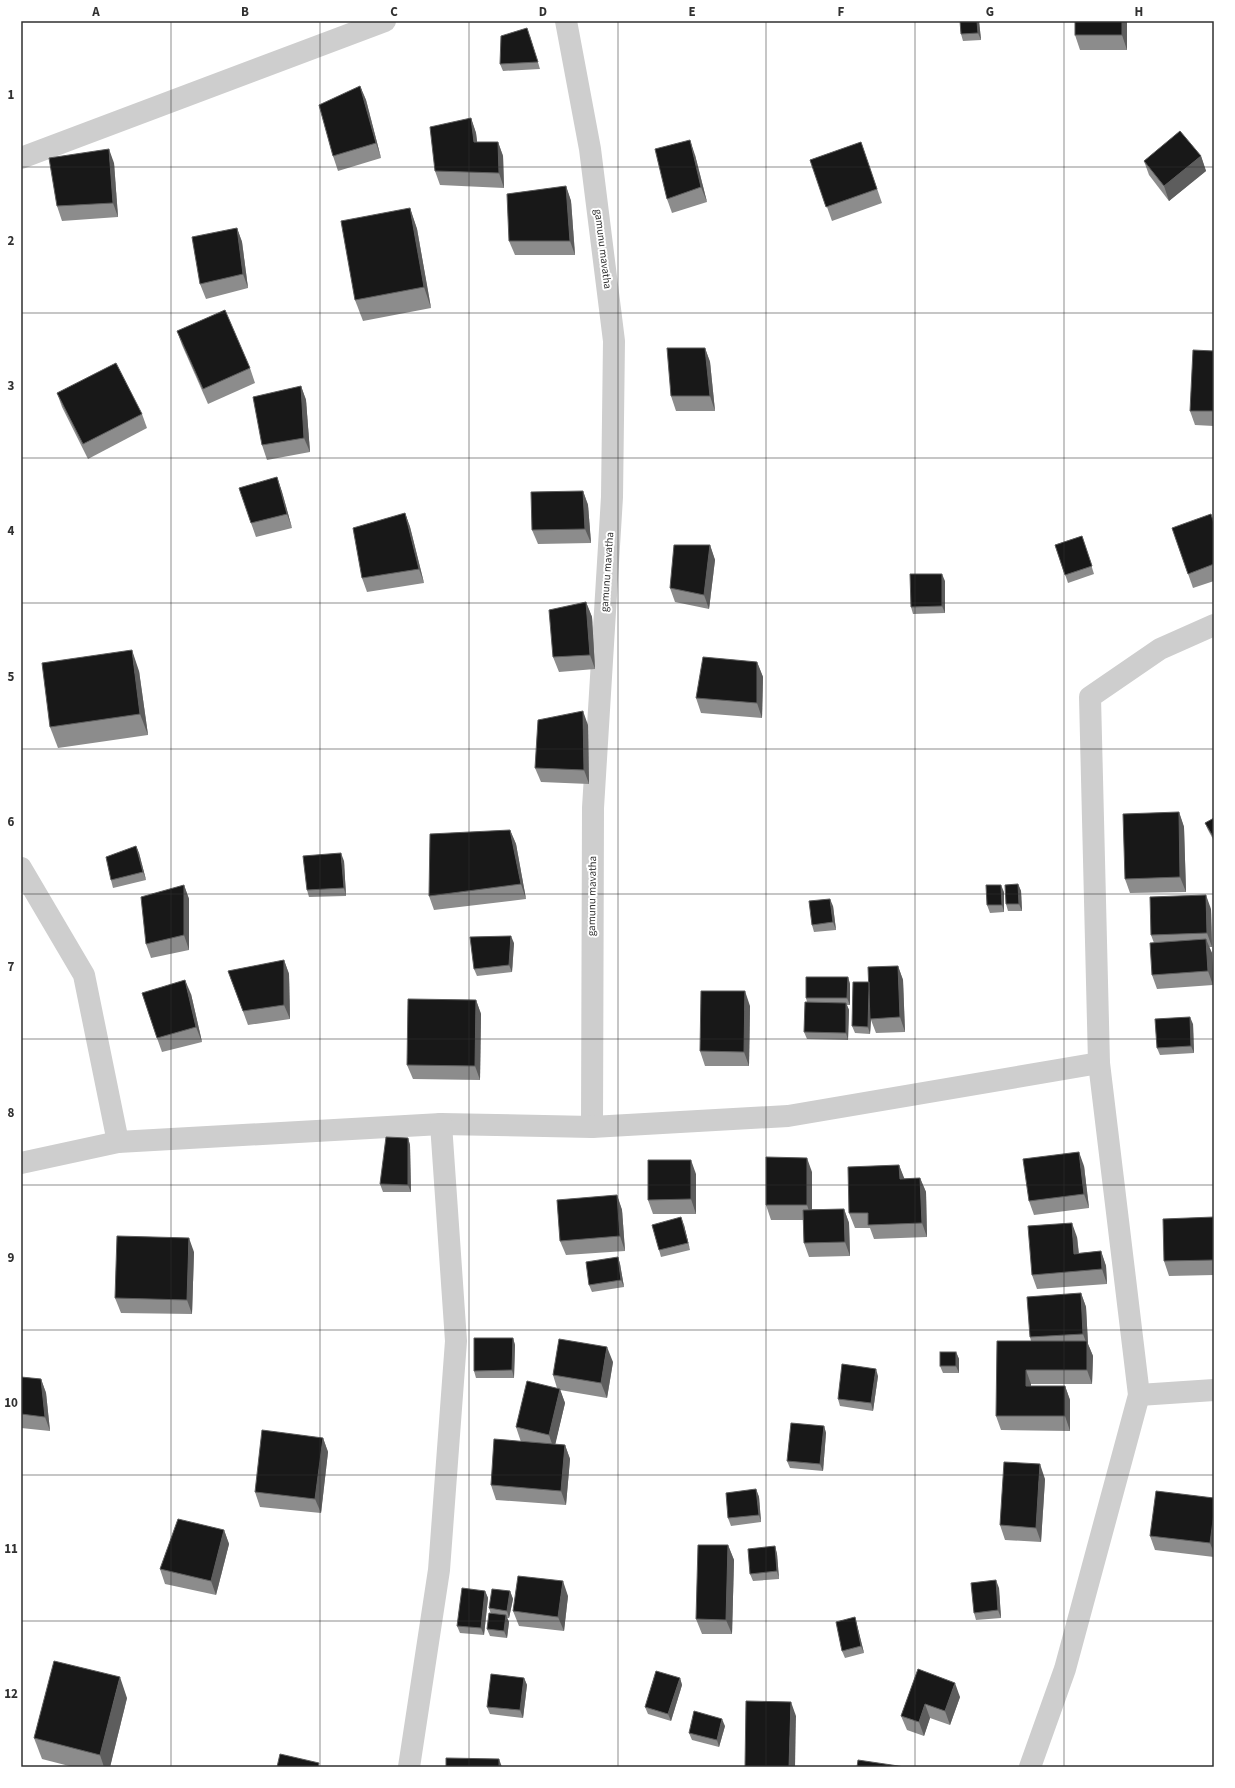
<svg xmlns="http://www.w3.org/2000/svg" width="1235" height="1788" viewBox="0 0 1235 1788" font-family="'Source Sans 3',sans-serif">
  <style>
    .lines { fill: none; stroke-linecap: round; stroke-linejoin: round }
    .street { stroke: #cecece; stroke-width: 22 }
    .wall { fill: #8c8c8c }
    .shaded-wall { fill: #5d5d5d }
    .building { fill: #181818; stroke: #5d5d5d }
    .grid { fill: none; stroke: #313131; stroke-width: 1; stroke-opacity: 0.55 }
    .labels { text-anchor: middle; dominant-baseline: central; stroke-width: 4; stroke-linejoin: round; paint-order: stroke }
    .street-label { font-size: 11px; fill: #313131; stroke: #fff }
    .neatline { fill: none; stroke: #313131; stroke-width: 1.5 }
    .grid-label { font-size: 13px; text-anchor: middle; font-weight: bold; fill: #313131 }
  </style>
  <rect width="100%" height="100%" fill="#fff"/>
  <g class="lines">
    <g class="street">
      <polyline points="566,21 590,149 614,341 612,497 593,808 592,1127"/>
      <polyline points="21,158 385,21"/>
      <polyline points="21,868 84,975 118,1142"/>
      <polyline points="21,1163 118,1142 441,1124 592,1127 788,1116 1099,1063"/>
      <polyline points="1139,1395 1214,1390"/>
      <polyline points="409,1767 439,1570 456,1341 441,1124"/>
      <polyline points="1030,1767 1065,1669 1139,1395 1099,1063 1090,697 1160,649 1214,625"/>
    </g>
  </g>
  <g class="wall">
    <polygon points="960,21 979,21 981,40 963,41 961,34"/>
    <polygon points="1075,21 1127,21 1127,50 1080,50 1075,35"/>
    <polygon points="530,36 540,69 503,71 500,64"/>
    <polygon points="360,86 366,100 381,158 338,171 333,156"/>
    <polygon points="471,118 476,133 477,142 498,142 503,156 504,188 440,185 435,171"/>
    <polygon points="861,142 882,203 832,221 810,160"/>
    <polygon points="695,155 707,202 672,213 667,199"/>
    <polygon points="1201,156 1206,171 1169,201 1149,175 1144,161"/>
    <polygon points="114,163 118,217 62,221 57,206"/>
    <polygon points="566,186 571,201 575,255 515,255 509,241"/>
    <polygon points="410,208 417,229 431,308 363,321 355,300"/>
    <polygon points="237,228 242,242 248,288 206,299 200,284"/>
    <polygon points="177,331 250,368 255,383 208,404 182,345"/>
    <polygon points="705,348 710,362 715,411 676,411 671,396"/>
    <polygon points="1214,351 1214,426 1195,425 1190,411"/>
    <polygon points="301,386 306,400 310,452 267,460 262,445"/>
    <polygon points="57,393 142,414 147,428 88,459 62,407"/>
    <polygon points="277,477 282,492 292,528 256,537 251,523"/>
    <polygon points="583,491 588,505 591,543 538,544 532,530"/>
    <polygon points="405,513 410,527 424,583 367,592 362,578"/>
    <polygon points="1214,524 1214,581 1193,588 1172,528"/>
    <polygon points="1082,536 1094,574 1068,583 1055,545"/>
    <polygon points="710,545 715,560 709,609 675,602 670,588"/>
    <polygon points="945,581 945,613 913,614 911,607"/>
    <polygon points="586,602 592,617 595,669 559,672 553,657"/>
    <polygon points="757,662 763,677 762,718 701,713 696,698"/>
    <polygon points="139,671 148,735 58,748 50,727"/>
    <polygon points="588,725 589,784 541,782 535,768"/>
    <polygon points="1179,812 1184,827 1186,892 1130,893 1125,879"/>
    <polygon points="1214,818 1214,841 1208,830 1205,823"/>
    <polygon points="510,830 516,844 526,899 434,910 429,896"/>
    <polygon points="136,846 139,853 146,880 113,888 111,880"/>
    <polygon points="344,861 346,896 309,897 307,890"/>
    <polygon points="1018,884 1021,891 1022,911 1008,911 1006,904"/>
    <polygon points="184,885 189,899 189,950 151,958 146,944"/>
    <polygon points="1004,892 1004,912 990,913 987,905"/>
    <polygon points="833,906 836,930 814,932 812,925"/>
    <polygon points="1211,909 1212,947 1209,947 1212,953 1213,985 1157,989 1152,975 1154,943 1151,935"/>
    <polygon points="514,943 512,972 477,976 474,969"/>
    <polygon points="284,960 289,974 290,1019 248,1025 228,971"/>
    <polygon points="898,966 903,980 905,1032 876,1033 871,1020 870,1034 855,1033 852,1026 869,982"/>
    <polygon points="848,977 850,984 850,1005 847,1005 849,1010 848,1040 807,1039 804,1032 807,1002 806,998"/>
    <polygon points="191,994 202,1042 162,1052 157,1038"/>
    <polygon points="476,1000 481,1014 480,1080 413,1079 407,1065"/>
    <polygon points="750,1006 749,1066 705,1066 700,1051"/>
    <polygon points="1193,1024 1194,1053 1160,1055 1157,1048"/>
    <polygon points="408,1138 410,1145 411,1192 383,1192 380,1184"/>
    <polygon points="899,1165 904,1179 920,1178 926,1192 927,1237 874,1239 870,1228 855,1228 849,1213"/>
    <polygon points="1084,1166 1089,1208 1034,1215 1029,1201"/>
    <polygon points="812,1172 812,1209 844,1209 849,1223 850,1256 809,1257 804,1243 803,1220 771,1220 766,1205"/>
    <polygon points="696,1174 696,1214 653,1214 648,1200"/>
    <polygon points="617,1195 622,1210 625,1251 566,1255 560,1241"/>
    <polygon points="1214,1217 1214,1275 1169,1276 1164,1261"/>
    <polygon points="684,1225 690,1250 661,1257 659,1250"/>
    <polygon points="1077,1237 1079,1253 1101,1251 1106,1266 1107,1284 1037,1289 1032,1275"/>
    <polygon points="194,1252 192,1314 121,1313 115,1298"/>
    <polygon points="618,1257 620,1264 624,1287 592,1292 589,1285"/>
    <polygon points="1081,1293 1086,1307 1088,1344 1093,1356 1092,1384 1031,1384 1031,1386 1065,1386 1070,1400 1070,1431 1001,1430 996,1416 1031,1341 1030,1337"/>
    <polygon points="513,1338 515,1345 514,1378 476,1378 474,1371"/>
    <polygon points="956,1352 959,1359 959,1373 943,1373 940,1366"/>
    <polygon points="613,1362 607,1398 560,1390 565,1403 555,1444 565,1445 570,1459 566,1505 496,1500 491,1485 521,1442 516,1427 557,1388 553,1375"/>
    <polygon points="878,1376 873,1411 840,1406 838,1399"/>
    <polygon points="21,1377 41,1379 46,1393 50,1431 21,1428"/>
    <polygon points="824,1426 826,1433 823,1471 790,1468 787,1461"/>
    <polygon points="323,1438 328,1452 321,1513 260,1507 255,1492"/>
    <polygon points="1045,1479 1041,1542 1005,1540 1000,1525"/>
    <polygon points="756,1489 759,1497 761,1522 731,1526 728,1518"/>
    <polygon points="1214,1498 1214,1557 1155,1550 1150,1536"/>
    <polygon points="224,1530 229,1544 216,1595 165,1584 160,1569"/>
    <polygon points="728,1545 734,1560 732,1634 702,1634 696,1619"/>
    <polygon points="775,1546 777,1554 779,1579 753,1581 750,1574"/>
    <polygon points="999,1588 1001,1618 976,1620 974,1613"/>
    <polygon points="485,1591 488,1598 484,1635 460,1633 457,1626"/>
    <polygon points="510,1591 513,1599 509,1618 507,1618 509,1622 507,1638 490,1636 487,1629 491,1614 489,1608"/>
    <polygon points="568,1596 564,1631 519,1626 513,1611"/>
    <polygon points="855,1617 864,1653 845,1658 842,1651"/>
    <polygon points="918,1669 960,1697 950,1725 930,1718 924,1736 907,1730 901,1716"/>
    <polygon points="524,1678 527,1685 523,1718 490,1714 487,1707"/>
    <polygon points="680,1678 682,1685 671,1721 648,1714 645,1707"/>
    <polygon points="127,1698 110,1767 73,1767 42,1759 34,1738"/>
    <polygon points="725,1726 719,1747 692,1740 689,1733"/>
  </g>
  <g class="shaded-wall">
    <polygon points="977,21 979,21 981,40 978,33"/>
    <polygon points="1122,21 1127,21 1127,50 1122,35"/>
    <polygon points="360,86 366,100 381,158 376,143"/>
    <polygon points="471,118 476,133 479,157 474,142"/>
    <polygon points="690,140 695,155 707,202 701,187"/>
    <polygon points="498,142 503,156 504,188 499,173"/>
    <polygon points="109,149 114,163 118,217 113,203"/>
    <polygon points="1201,156 1206,171 1169,201 1164,186"/>
    <polygon points="566,186 571,201 575,255 570,241"/>
    <polygon points="410,208 417,229 431,308 424,287"/>
    <polygon points="237,228 242,242 248,288 243,274"/>
    <polygon points="705,348 710,362 715,411 710,396"/>
    <polygon points="301,386 306,400 310,452 304,438"/>
    <polygon points="277,477 282,492 292,528 287,514"/>
    <polygon points="583,491 588,505 591,543 585,529"/>
    <polygon points="405,513 410,527 424,583 419,569"/>
    <polygon points="710,545 715,560 709,609 704,595"/>
    <polygon points="942,574 945,581 945,613 942,606"/>
    <polygon points="586,602 592,617 595,669 590,655"/>
    <polygon points="132,650 139,671 148,735 140,714"/>
    <polygon points="757,662 763,677 762,718 757,703"/>
    <polygon points="583,711 588,725 589,784 584,770"/>
    <polygon points="1179,812 1184,827 1186,892 1180,877"/>
    <polygon points="510,830 516,844 526,899 521,884"/>
    <polygon points="136,846 139,853 146,880 143,872"/>
    <polygon points="341,853 344,861 346,896 344,888"/>
    <polygon points="1018,884 1021,891 1022,911 1019,904"/>
    <polygon points="184,885 189,899 189,950 184,935"/>
    <polygon points="1001,885 1004,892 1004,912 1002,905"/>
    <polygon points="1206,895 1211,909 1212,947 1207,933"/>
    <polygon points="830,899 833,906 836,930 833,922"/>
    <polygon points="511,936 514,943 512,972 509,965"/>
    <polygon points="1206,939 1212,953 1213,985 1208,971"/>
    <polygon points="284,960 289,974 290,1019 284,1005"/>
    <polygon points="898,966 903,980 905,1032 900,1017"/>
    <polygon points="848,977 850,984 850,1005 847,998"/>
    <polygon points="185,980 191,994 202,1042 196,1027"/>
    <polygon points="869,982 871,1020 870,1034 868,1027"/>
    <polygon points="745,991 750,1006 749,1066 744,1052"/>
    <polygon points="476,1000 481,1014 480,1080 475,1066"/>
    <polygon points="846,1003 849,1010 848,1040 846,1033"/>
    <polygon points="1190,1017 1193,1024 1194,1053 1191,1046"/>
    <polygon points="408,1138 410,1145 411,1192 408,1185"/>
    <polygon points="1079,1152 1084,1166 1089,1208 1084,1194"/>
    <polygon points="807,1158 812,1172 812,1220 807,1205"/>
    <polygon points="691,1160 696,1174 696,1214 691,1199"/>
    <polygon points="899,1165 905,1180 900,1179"/>
    <polygon points="920,1178 926,1192 927,1237 922,1223"/>
    <polygon points="617,1195 622,1210 625,1251 620,1236"/>
    <polygon points="844,1209 849,1223 850,1256 845,1242"/>
    <polygon points="681,1217 684,1225 690,1250 688,1243"/>
    <polygon points="1072,1223 1077,1237 1080,1268 1074,1254"/>
    <polygon points="189,1238 194,1252 192,1314 187,1300"/>
    <polygon points="1101,1251 1106,1266 1107,1284 1102,1269"/>
    <polygon points="618,1257 620,1264 624,1287 621,1280"/>
    <polygon points="1081,1293 1086,1307 1088,1344 1093,1356 1092,1384 1087,1370 1087,1345 1083,1334"/>
    <polygon points="513,1338 515,1345 514,1378 512,1370"/>
    <polygon points="607,1347 613,1362 607,1398 601,1383"/>
    <polygon points="956,1352 959,1359 959,1373 956,1366"/>
    <polygon points="876,1369 878,1376 873,1411 871,1403"/>
    <polygon points="1026,1370 1031,1384 1031,1400 1026,1386"/>
    <polygon points="41,1379 46,1393 50,1431 45,1417"/>
    <polygon points="1065,1386 1070,1400 1070,1431 1065,1416"/>
    <polygon points="560,1389 565,1403 554,1450 549,1435"/>
    <polygon points="824,1426 826,1433 823,1471 820,1464"/>
    <polygon points="323,1438 328,1452 321,1513 315,1499"/>
    <polygon points="565,1445 570,1459 566,1505 561,1491"/>
    <polygon points="1040,1464 1045,1479 1041,1542 1036,1528"/>
    <polygon points="756,1489 759,1497 761,1522 759,1515"/>
    <polygon points="1214,1513 1214,1553 1210,1543"/>
    <polygon points="224,1530 229,1544 216,1595 211,1581"/>
    <polygon points="728,1545 734,1560 732,1634 726,1620"/>
    <polygon points="775,1546 777,1554 779,1579 777,1571"/>
    <polygon points="996,1580 999,1588 1001,1618 998,1610"/>
    <polygon points="563,1581 568,1596 564,1631 558,1617"/>
    <polygon points="485,1591 488,1598 484,1635 481,1628"/>
    <polygon points="510,1591 513,1599 509,1618 507,1611"/>
    <polygon points="506,1615 509,1622 507,1638 504,1631"/>
    <polygon points="855,1617 864,1653 861,1646"/>
    <polygon points="120,1677 127,1698 110,1767 104,1767 100,1755"/>
    <polygon points="524,1678 527,1685 523,1718 520,1710"/>
    <polygon points="680,1678 682,1685 671,1721 668,1714"/>
    <polygon points="955,1683 960,1697 950,1725 945,1711"/>
    <polygon points="791,1702 796,1716 795,1767 789,1767"/>
    <polygon points="925,1704 930,1718 924,1736 919,1722"/>
    <polygon points="722,1719 725,1726 719,1747 717,1740"/>
    <polygon points="499,1759 502,1767 499,1767"/>
  </g>
  <g class="building">
    <polygon points="960,21 977,21 978,33 961,34"/>
    <rect x="1075" y="21" width="47" height="14"/>
    <polygon points="527,28 538,62 500,64 501,36"/>
    <polygon points="360,86 376,143 333,156 319,105"/>
    <polygon points="471,118 474,142 498,142 499,173 435,171 430,127"/>
    <polygon points="1180,131 1201,156 1164,186 1144,161"/>
    <polygon points="690,140 701,187 667,199 655,149"/>
    <polygon points="861,142 877,189 826,207 810,160"/>
    <polygon points="109,149 113,203 57,206 49,158"/>
    <polygon points="566,186 570,241 509,241 507,194"/>
    <polygon points="410,208 424,287 355,300 341,221"/>
    <polygon points="237,228 243,274 200,284 192,237"/>
    <polygon points="225,310 250,368 203,389 177,331"/>
    <polygon points="667,348 705,348 710,396 671,396"/>
    <polygon points="1193,350 1214,351 1214,411 1190,411"/>
    <polygon points="116,363 142,414 83,444 57,393"/>
    <polygon points="301,386 304,438 262,445 253,397"/>
    <polygon points="277,477 287,514 251,523 239,488"/>
    <polygon points="583,491 585,529 532,530 531,492"/>
    <polygon points="405,513 419,569 362,578 353,528"/>
    <polygon points="1211,514 1214,524 1214,564 1188,574 1172,528"/>
    <polygon points="1082,536 1092,566 1065,575 1055,545"/>
    <polygon points="674,545 710,545 704,595 670,588"/>
    <polygon points="910,574 942,574 942,606 911,607"/>
    <polygon points="586,602 590,655 553,657 549,610"/>
    <polygon points="132,650 140,714 50,727 42,663"/>
    <polygon points="703,657 757,662 757,703 696,698"/>
    <polygon points="583,711 584,770 535,768 538,720"/>
    <polygon points="1179,812 1180,877 1125,879 1123,814"/>
    <polygon points="1214,818 1214,838 1205,823"/>
    <polygon points="510,830 521,884 429,896 430,834"/>
    <polygon points="136,846 143,872 111,880 106,857"/>
    <polygon points="341,853 344,888 307,890 303,856"/>
    <polygon points="1018,884 1019,904 1006,904 1005,885"/>
    <polygon points="184,885 184,935 146,944 141,897"/>
    <polygon points="986,885 1001,885 1002,905 987,905"/>
    <polygon points="1206,895 1207,933 1151,935 1150,897"/>
    <polygon points="830,899 833,922 812,925 809,901"/>
    <polygon points="511,936 509,965 474,969 470,937"/>
    <polygon points="1206,939 1208,971 1152,975 1150,943"/>
    <polygon points="284,960 284,1005 243,1011 228,971"/>
    <polygon points="898,966 900,1017 870,1019 868,967"/>
    <polygon points="806,977 848,977 847,998 806,998"/>
    <polygon points="185,980 196,1027 157,1038 142,993"/>
    <polygon points="853,982 869,982 869,990 868,1027 852,1026"/>
    <polygon points="701,991 745,991 744,1052 700,1051"/>
    <polygon points="408,999 476,1000 475,1066 407,1065"/>
    <polygon points="805,1002 846,1003 846,1033 804,1032"/>
    <polygon points="1190,1017 1191,1046 1157,1048 1155,1019"/>
    <polygon points="386,1137 408,1138 408,1185 380,1184"/>
    <polygon points="1079,1152 1084,1194 1029,1201 1023,1159"/>
    <polygon points="766,1157 807,1158 807,1205 766,1205"/>
    <polygon points="648,1160 691,1160 691,1199 648,1200"/>
    <polygon points="899,1165 900,1179 920,1178 922,1223 868,1225 868,1213 849,1213 848,1167"/>
    <polygon points="617,1195 620,1236 560,1241 557,1200"/>
    <polygon points="844,1209 845,1242 804,1243 803,1210"/>
    <polygon points="681,1217 688,1243 659,1250 652,1225"/>
    <polygon points="1214,1217 1214,1260 1164,1261 1163,1219"/>
    <polygon points="1072,1223 1074,1254 1101,1251 1102,1269 1032,1275 1028,1226"/>
    <polygon points="117,1236 189,1238 187,1300 115,1298"/>
    <polygon points="618,1257 621,1280 589,1285 586,1262"/>
    <polygon points="1081,1293 1083,1334 1030,1337 1027,1297"/>
    <polygon points="474,1338 513,1338 512,1370 474,1371"/>
    <polygon points="559,1339 607,1347 601,1383 553,1375"/>
    <polygon points="997,1341 1087,1341 1087,1370 1026,1370 1026,1386 1065,1386 1065,1416 996,1416"/>
    <rect x="940" y="1352" width="16" height="14"/>
    <polygon points="842,1364 876,1369 871,1403 838,1399"/>
    <polygon points="21,1377 41,1379 45,1417 21,1414"/>
    <polygon points="527,1381 560,1389 549,1435 516,1427"/>
    <polygon points="791,1423 824,1426 820,1464 787,1461"/>
    <polygon points="262,1430 323,1438 315,1499 255,1492"/>
    <polygon points="494,1439 565,1445 561,1491 491,1485"/>
    <polygon points="1004,1462 1040,1464 1036,1528 1000,1525"/>
    <polygon points="756,1489 759,1515 728,1518 726,1493"/>
    <polygon points="1156,1491 1214,1498 1214,1513 1210,1543 1150,1536"/>
    <polygon points="178,1519 224,1530 211,1581 160,1569"/>
    <polygon points="698,1545 728,1545 726,1620 696,1619"/>
    <polygon points="775,1546 777,1571 750,1574 748,1549"/>
    <polygon points="518,1576 563,1581 558,1617 513,1611"/>
    <polygon points="996,1580 998,1610 974,1613 971,1583"/>
    <polygon points="462,1588 485,1591 481,1628 457,1626"/>
    <polygon points="492,1589 510,1591 507,1611 489,1608"/>
    <polygon points="489,1613 506,1615 504,1631 487,1629"/>
    <polygon points="855,1617 861,1646 842,1651 836,1622"/>
    <polygon points="54,1661 120,1677 100,1755 34,1738"/>
    <polygon points="918,1669 955,1683 945,1711 925,1704 919,1722 901,1716"/>
    <polygon points="656,1671 680,1678 668,1714 645,1707"/>
    <polygon points="491,1674 524,1678 520,1710 487,1707"/>
    <polygon points="746,1701 791,1702 789,1767 745,1767"/>
    <polygon points="694,1711 722,1719 717,1740 689,1733"/>
    <polygon points="280,1754 319,1763 318,1767 277,1767"/>
    <polygon points="446,1758 499,1759 499,1767 446,1767"/>
    <polygon points="858,1760 905,1767 857,1767"/>
  </g>
  <path class="grid" d="M171,21V1767M320,21V1767M469,21V1767M618,21V1767M766,21V1767M915,21V1767M1064,21V1767M21,167H1214M21,313H1214M21,458H1214M21,603H1214M21,749H1214M21,894H1214M21,1039H1214M21,1185H1214M21,1330H1214M21,1475H1214M21,1621H1214"/>
  <g class="labels">
    <g class="street-label">
      <text transform="translate(603 249) rotate(83)">gamunu mavatha</text>
      <text transform="translate(607 572) rotate(-86)">gamunu mavatha</text>
      <text transform="translate(592 896) rotate(-89)">gamunu mavatha</text>
    </g>
  </g>
  <rect width="1235" height="1788" fill="none" stroke="#ffffff" stroke-width="44"/>
  <rect x="22" y="22" width="1191" height="1744" class="neatline"/>
  <g class="grid-label">
    <text x="96" y="16">A</text>
    <text x="245" y="16">B</text>
    <text x="394" y="16">C</text>
    <text x="543" y="16">D</text>
    <text x="692" y="16">E</text>
    <text x="841" y="16">F</text>
    <text x="990" y="16">G</text>
    <text x="1139" y="16">H</text>
    <text x="11" y="99">1</text>
    <text x="11" y="245">2</text>
    <text x="11" y="390">3</text>
    <text x="11" y="535">4</text>
    <text x="11" y="681">5</text>
    <text x="11" y="826">6</text>
    <text x="11" y="971">7</text>
    <text x="11" y="1117">8</text>
    <text x="11" y="1262">9</text>
    <text x="11" y="1407">10</text>
    <text x="11" y="1553">11</text>
    <text x="11" y="1698">12</text>
  </g>
</svg>
